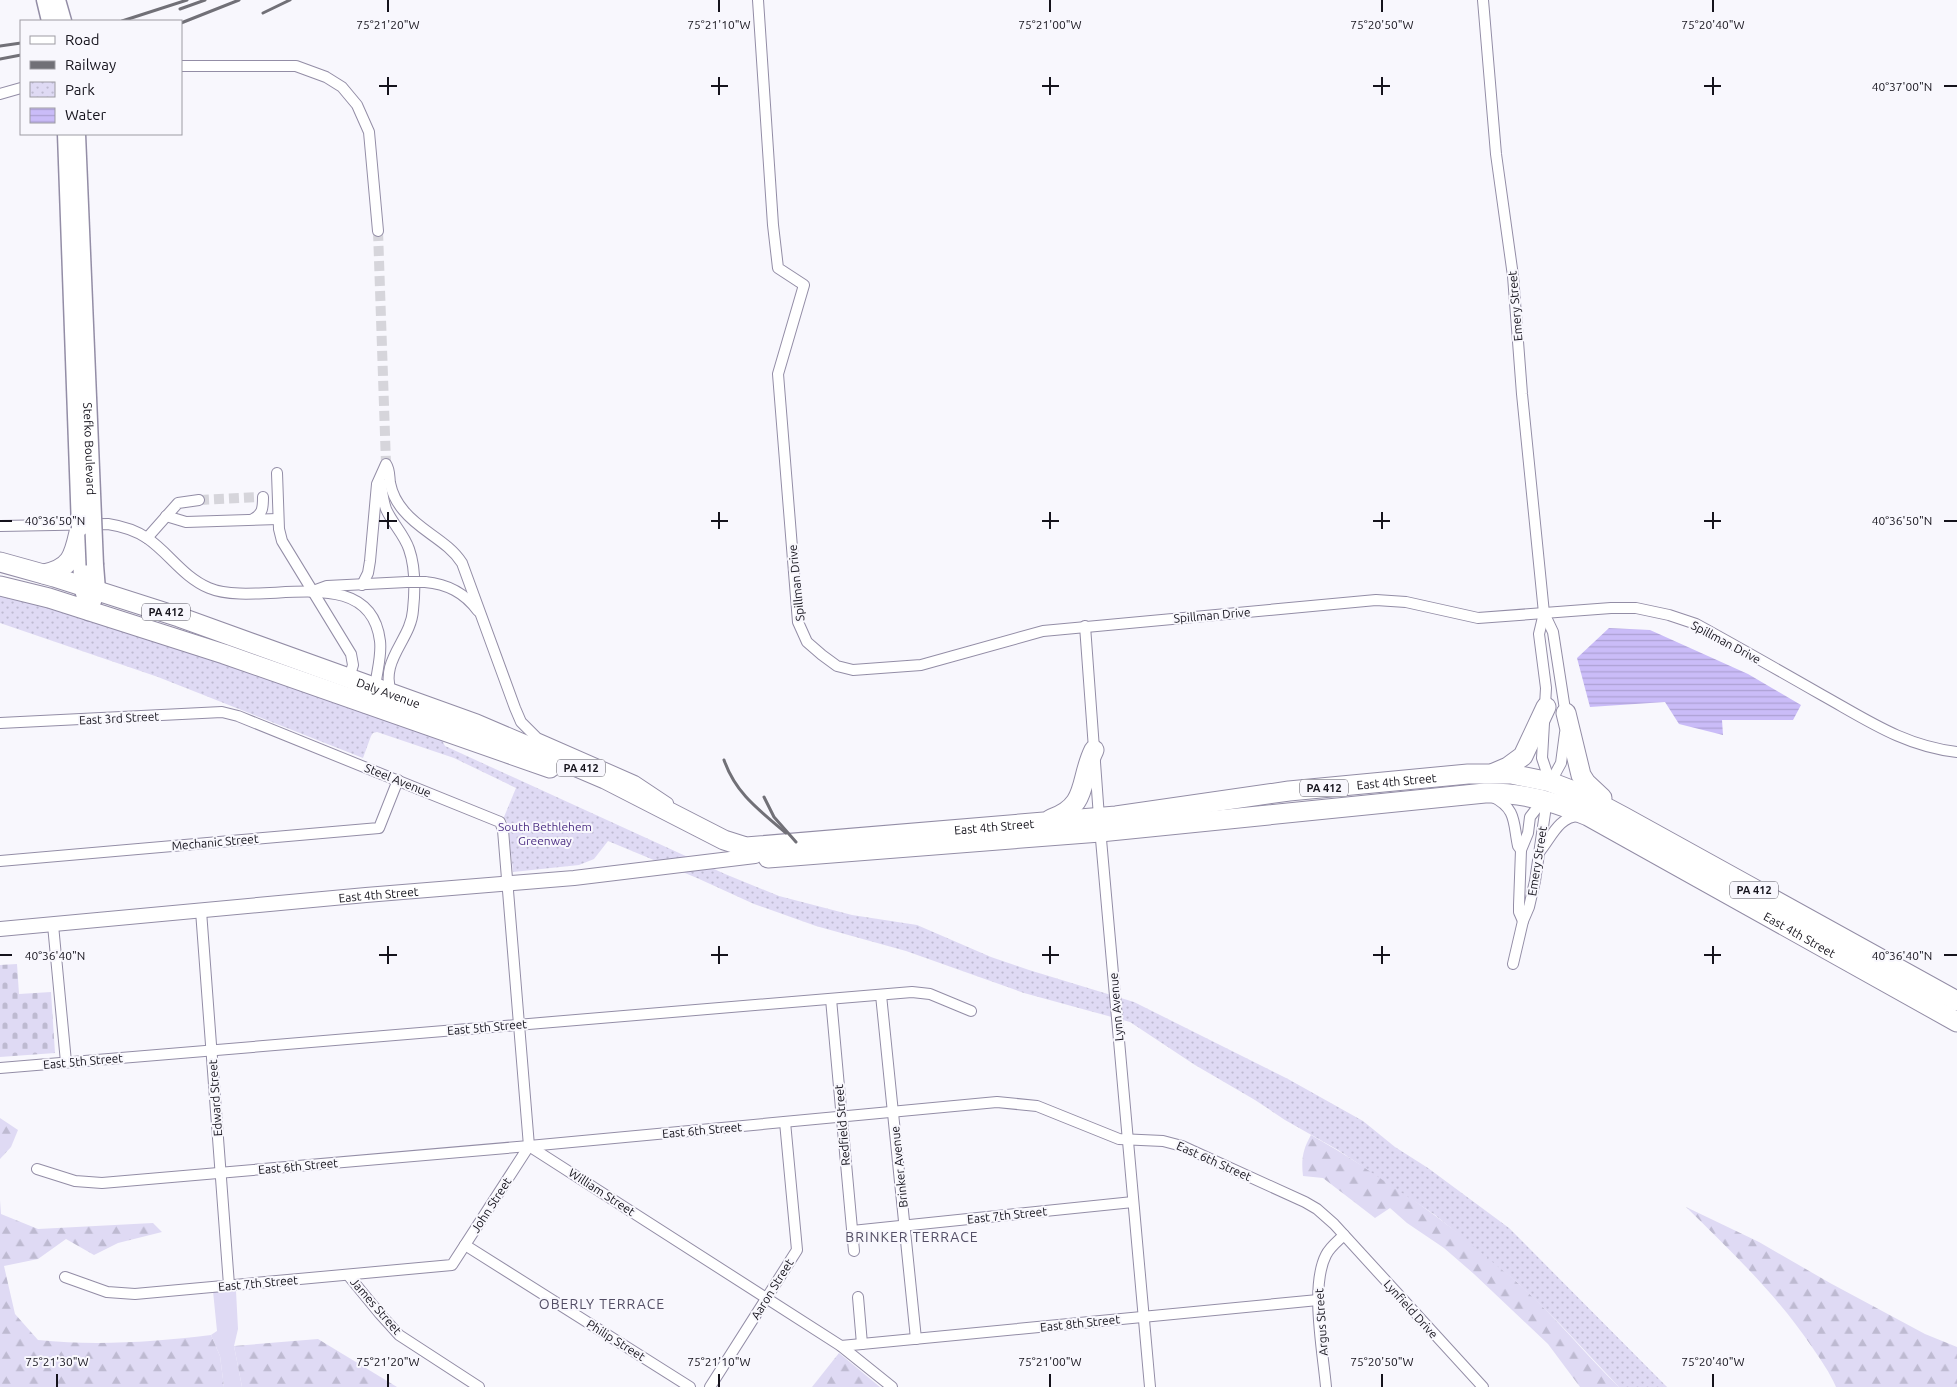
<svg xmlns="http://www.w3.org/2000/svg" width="1957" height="1387" viewBox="0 0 1957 1387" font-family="Ubuntu,sans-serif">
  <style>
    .green { fill: #dfdaf4 }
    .forest { fill: url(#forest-firs) }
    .cemetery { fill: url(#cemetery-stones) }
    .park { fill: url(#park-dots) }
    .water { fill: url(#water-rules) }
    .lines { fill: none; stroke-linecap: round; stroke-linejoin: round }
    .street-tunnel { stroke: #d6d5db; stroke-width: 10; stroke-dasharray: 10 5; stroke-linecap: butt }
    .street-casing { stroke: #938da6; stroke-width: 12 }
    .secondary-casing { stroke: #938da6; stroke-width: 16 }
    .primary-casing { stroke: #938da6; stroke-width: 19 }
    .highway-casing { stroke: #938da6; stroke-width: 21 }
    .street { stroke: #fff; stroke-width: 10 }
    .secondary { stroke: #fff; stroke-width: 14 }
    .primary { stroke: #fff; stroke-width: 16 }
    .highway { stroke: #fff; stroke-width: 19 }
    .rail { stroke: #717077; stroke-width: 3 }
    .street-bridge-casing { stroke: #938da6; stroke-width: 12; stroke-linecap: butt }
    .primary-bridge-casing { stroke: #938da6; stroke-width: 19; stroke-linecap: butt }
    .street-bridge { stroke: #fff; stroke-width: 10 }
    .primary-bridge { stroke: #fff; stroke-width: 16 }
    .ticks { fill: none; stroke: #15131c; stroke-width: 2 }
    .labels { text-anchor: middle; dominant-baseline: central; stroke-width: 4; stroke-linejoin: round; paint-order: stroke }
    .shield { fill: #f8f7fd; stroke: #595760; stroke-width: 1 }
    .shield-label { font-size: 11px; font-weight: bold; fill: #15131c }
    .street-label { font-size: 12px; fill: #15131c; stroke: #f8f7fd }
    .park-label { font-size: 12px; fill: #4d3084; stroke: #f8f7fd }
    .neighbourhood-label { font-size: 14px; letter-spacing: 1px; fill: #534e65; stroke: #f8f7fd }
    .ticks-label { font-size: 12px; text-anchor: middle; fill: #15131c; stroke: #f8f7fd; stroke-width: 4; stroke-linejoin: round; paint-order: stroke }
  </style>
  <defs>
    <pattern id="forest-firs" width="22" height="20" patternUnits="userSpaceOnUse" patternTransform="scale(1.25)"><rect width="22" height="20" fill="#dfdaf4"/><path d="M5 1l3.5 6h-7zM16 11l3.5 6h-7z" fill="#bebad1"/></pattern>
    <pattern id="cemetery-stones" width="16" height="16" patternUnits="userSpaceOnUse" patternTransform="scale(1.25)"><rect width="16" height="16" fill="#dfdaf4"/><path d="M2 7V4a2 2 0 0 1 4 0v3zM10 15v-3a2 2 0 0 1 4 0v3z" fill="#bebad1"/></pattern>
    <pattern id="park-dots" width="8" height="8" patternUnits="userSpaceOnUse" patternTransform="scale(1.25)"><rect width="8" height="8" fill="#dfdaf4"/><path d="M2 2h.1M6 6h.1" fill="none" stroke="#bebad1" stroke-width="1.8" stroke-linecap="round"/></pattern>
    <pattern id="water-rules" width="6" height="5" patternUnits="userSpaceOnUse" patternTransform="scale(1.25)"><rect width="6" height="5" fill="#cabcf8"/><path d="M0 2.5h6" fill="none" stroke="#ada1d4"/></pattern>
  </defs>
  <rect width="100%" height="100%" fill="#f8f7fd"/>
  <polygon class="green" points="213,1291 236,1291 238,1329 234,1346 242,1387 224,1387 220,1356 211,1335 217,1331"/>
  <g class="forest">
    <polygon points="0,1118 18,1130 11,1147 0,1159"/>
    <path d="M1311,1135C1385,1177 1455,1227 1518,1283C1554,1315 1584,1353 1619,1387H1580L1548,1344L1474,1274L1444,1248L1407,1223L1390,1208L1375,1218L1323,1178L1303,1176C1301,1159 1303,1149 1311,1135Z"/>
    <path d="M0,1200L1,1214L38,1229L153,1223L162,1232L118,1243L94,1255L66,1239L38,1259L4,1266L15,1314L38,1340C96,1346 153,1342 211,1335L220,1356L224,1387H0Z"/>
    <path d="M1686,1207L1759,1242L1830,1283L1925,1334L1957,1347V1387H1836C1830,1373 1821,1360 1812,1347C1777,1295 1731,1251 1686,1207Z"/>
    <polygon points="318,1339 397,1387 242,1387 234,1346"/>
    <polygon points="839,1353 880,1387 812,1387"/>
  </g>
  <polygon class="cemetery" points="17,964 19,994 51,992 55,1053 0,1057 0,965"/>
  <polygon class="park" points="0,594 54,605 441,738 445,746 725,874 779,896 852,915 917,925 991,957 1029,970 1134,1002 1288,1079 1363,1121 1395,1147 1428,1168 1509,1228 1667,1387 1619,1387 1559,1323 1518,1283 1435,1215 1338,1150 1285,1120 1255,1100 1195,1065 1130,1022 1024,993 906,951 816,926 754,904 697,878 608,841 594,859 579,865 513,872 508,824 504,817 516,788 454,758 377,732 373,733 371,736 363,758 158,677 0,623"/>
  <polygon class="water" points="1609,628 1650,630 1748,674 1801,705 1793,720 1722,720 1723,735 1679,724 1665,702 1590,707 1577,658"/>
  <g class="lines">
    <g class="street-tunnel">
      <polyline points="378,231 386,464"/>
      <polyline points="199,500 258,497"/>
    </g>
    <g class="street-casing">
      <g id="street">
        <path d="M758,0L773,225L778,268L804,285L778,374L798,622L807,642L822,655L837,666L853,670L921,665L1043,631L1376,600L1406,602L1478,618L1611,608H1636L1669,615L1696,624C1738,647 1780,671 1822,695C1867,720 1904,746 1957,752"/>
        <polyline points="1483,0 1496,154 1513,276 1522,394 1544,613 1539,634 1546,688 1542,758 1550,782"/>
        <polyline points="181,66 296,66 326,77 342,87 357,105 369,132 378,231"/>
        <polyline points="0,94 21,88"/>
        <polyline points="277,473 279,529 282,541 351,654 353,665 348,681"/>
        <path d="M381,483C382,491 383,501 386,509C392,523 404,534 409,549C415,566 415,591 413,610C411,641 378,660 392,696"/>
        <polyline points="166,516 186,522 278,519"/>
        <path d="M253,519C263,514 263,507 263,497"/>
        <path d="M0,526L108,524C121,526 135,530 147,538C169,553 183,577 209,588C258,609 370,559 380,641C382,657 376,673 375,690"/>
        <polyline points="147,538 178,503 199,500"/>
        <path d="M425,582C447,584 464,592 478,611"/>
        <path d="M362,585L368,573L370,561L377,484L386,464C390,470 389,476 390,483C392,493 397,503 404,511C420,531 448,541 462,563L515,708L521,722L537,738L635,781L668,803"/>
        <polyline points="316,590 327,586 407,582"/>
        <polyline points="1544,613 1553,632 1566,716"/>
        <polyline points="1085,626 1099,817 1150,1387"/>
        <polyline points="0,723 222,712 238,716 500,822 503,830 529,1146"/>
        <polyline points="1549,785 1561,763 1565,733"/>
        <path d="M1493,797C1517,809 1513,823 1518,846L1521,850"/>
        <path d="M1540,851C1551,838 1559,816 1579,816"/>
        <polyline points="0,861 379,828 398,780"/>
        <polyline points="201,911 229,1285"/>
        <polyline points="1523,921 1519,912 1519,905 1521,850 1528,833 1530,817 1544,799"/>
        <polyline points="53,925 66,1062"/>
        <polyline points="1513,964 1523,921 1529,907 1535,881 1545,813 1544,800"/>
        <polyline points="881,995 916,1339"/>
        <polyline points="831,999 854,1251"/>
        <polyline points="0,1068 912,992 930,994 971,1011"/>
        <polyline points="529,1146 841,1346 892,1387"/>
        <polyline points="37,1169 75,1181 102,1183 529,1146 997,1102 1037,1106 1119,1139 1163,1141 1182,1146 1305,1202 1317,1209 1334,1224 1483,1387"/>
        <polyline points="852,1231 1133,1202"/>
        <polyline points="465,1245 690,1387"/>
        <polyline points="348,1275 380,1314 399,1335 479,1387"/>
        <polyline points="65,1277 107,1292 135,1294 452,1265 529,1146"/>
        <polyline points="858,1297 862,1344"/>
        <polyline points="841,1346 1318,1300"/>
        <polyline points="710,1387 797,1250 785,1122"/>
        <path d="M1326,1387C1323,1352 1310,1286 1326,1255C1330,1247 1338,1241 1344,1235"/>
      </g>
    </g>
    <g class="secondary-casing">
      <g id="secondary">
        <path id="s1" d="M0,929L366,895L574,878L755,856L766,846"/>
      </g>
    </g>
    <g class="primary-casing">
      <g id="primary">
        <polyline points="45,0 50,21"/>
        <polyline points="57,0 63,21"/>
        <polyline points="81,538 82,586 89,612"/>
        <polyline points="93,601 97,590 95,565"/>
      </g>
    </g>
    <g class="highway-casing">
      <g id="highway">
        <path id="s2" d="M0,562L54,577L179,617L476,724L605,779L724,840L746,847L1116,816L1289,791L1468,774H1511L1550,782L1579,793L1624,817L1957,1001"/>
        <path d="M44,574C73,568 74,554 80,528"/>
        <polyline points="0,586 49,598 224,654 550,768"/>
        <polyline points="1566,713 1581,775 1586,783 1602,798"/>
        <polyline points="1494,773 1508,767 1523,756 1546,707"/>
        <path d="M1051,819C1089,806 1079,780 1094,750"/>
        <path id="s3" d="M768,858L1100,832L1485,793C1520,792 1556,802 1588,816L1957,1022"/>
      </g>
    </g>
    <use href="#street" class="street"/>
    <use href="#secondary" class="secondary"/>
    <use href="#primary" class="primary"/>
    <use href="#highway" class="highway"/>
    <g class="rail">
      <polyline points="180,9 205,0"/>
      <polyline points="263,13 290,0"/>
      <polyline points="122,21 187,0"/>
      <polyline points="181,23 239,0"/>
      <polyline points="0,46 21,43"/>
      <polyline points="0,59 21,55"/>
      <path d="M724,760C736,794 759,810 786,833"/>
      <polyline points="764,797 774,817 796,842"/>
    </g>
    <g class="street-bridge-casing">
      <polyline id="street-bridge" points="407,582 425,582"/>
    </g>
    <g class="primary-bridge-casing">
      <g id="primary-bridge">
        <polyline points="66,134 80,528"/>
        <path id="s4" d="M77,134L95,565"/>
      </g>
    </g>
    <use href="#street-bridge" class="street-bridge"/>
    <use href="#primary-bridge" class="primary-bridge"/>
  </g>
  <path class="ticks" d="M388,0V12M719,0V12M1050,0V12M1382,0V12M1713,0V12M388,77V95M719,77V95M1050,77V95M1382,77V95M1713,77V95M379,86H397M711,86H728M1042,86H1059M1373,86H1390M1704,86H1721M1944,86H1957M388,512V529M719,512V529M1050,512V529M1382,512V529M1713,512V529M0,521H12M379,521H397M711,521H728M1042,521H1059M1373,521H1390M1704,521H1721M1944,521H1957M388,946V964M719,946V964M1050,946V964M1382,946V964M1713,946V964M0,955H12M379,955H397M711,955H728M1042,955H1059M1373,955H1390M1704,955H1721M1944,955H1957M57,1374V1387M388,1374V1387M719,1374V1387M1050,1374V1387M1382,1374V1387M1713,1374V1387"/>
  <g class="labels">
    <g class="shield">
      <rect x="142" y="603.5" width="48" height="17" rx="4"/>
      <rect x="557" y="759.5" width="48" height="17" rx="4"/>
      <rect x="1300" y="779.5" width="48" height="17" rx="4"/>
      <rect x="1730" y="881.5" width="48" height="17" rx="4"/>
    </g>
    <g class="shield-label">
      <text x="166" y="612">PA 412</text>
      <text x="581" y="768">PA 412</text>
      <text x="1324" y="788">PA 412</text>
      <text x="1754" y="890">PA 412</text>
    </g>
    <g class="street-label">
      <text transform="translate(1515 306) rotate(-95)">Emery Street</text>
      <text stroke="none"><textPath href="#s4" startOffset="315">Stefko Boulevard</textPath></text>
      <text transform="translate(796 583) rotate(-96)">Spillman Drive</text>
      <text transform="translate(1212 615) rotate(-5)">Spillman Drive</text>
      <text transform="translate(1726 642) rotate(28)">Spillman Drive</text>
      <text stroke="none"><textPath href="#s2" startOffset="410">Daly Avenue</textPath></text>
      <text transform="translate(119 718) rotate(-3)">East 3rd Street</text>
      <text transform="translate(398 780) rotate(22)">Steel Avenue</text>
      <text stroke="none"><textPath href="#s2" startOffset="1454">East 4th Street</textPath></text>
      <text stroke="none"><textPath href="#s2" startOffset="1049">East 4th Street</textPath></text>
      <text transform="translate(215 842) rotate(-5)">Mechanic Street</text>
      <text transform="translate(1537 861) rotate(-81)">Emery Street</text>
      <text stroke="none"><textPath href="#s1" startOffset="380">East 4th Street</textPath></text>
      <text stroke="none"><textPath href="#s3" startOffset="1069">East 4th Street</textPath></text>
      <text transform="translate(1116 1007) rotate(-95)">Lynn Avenue</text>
      <text transform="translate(487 1027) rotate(-5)">East 5th Street</text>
      <text transform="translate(83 1061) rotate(-5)">East 5th Street</text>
      <text transform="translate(215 1098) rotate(-94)">Edward Street</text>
      <text transform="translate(842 1125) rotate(-95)">Redfield Street</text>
      <text transform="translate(702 1130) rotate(-5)">East 6th Street</text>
      <text transform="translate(1214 1161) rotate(24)">East 6th Street</text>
      <text transform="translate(298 1166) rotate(-5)">East 6th Street</text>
      <text transform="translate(899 1167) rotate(-96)">Brinker Avenue</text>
      <text transform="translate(602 1192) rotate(33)">William Street</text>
      <text transform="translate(491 1205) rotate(-57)">John Street</text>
      <text transform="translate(1007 1215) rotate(-6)">East 7th Street</text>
      <text transform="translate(258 1283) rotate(-5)">East 7th Street</text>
      <text transform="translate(772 1289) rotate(-58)">Aaron Street</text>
      <text transform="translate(376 1306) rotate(49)">James Street</text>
      <text transform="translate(1411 1309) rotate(48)">Lynfield Drive</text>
      <text transform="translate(1321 1322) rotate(-94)">Argus Street</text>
      <text transform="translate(1080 1323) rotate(-6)">East 8th Street</text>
      <text transform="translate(616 1340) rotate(32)">Philip Street</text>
    </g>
    <g class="park-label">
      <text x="545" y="826">South Bethlehem<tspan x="545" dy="14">Greenway</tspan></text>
    </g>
    <g class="neighbourhood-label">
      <text x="912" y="1237">BRINKER TERRACE</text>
      <text x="602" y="1304">OBERLY TERRACE</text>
    </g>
  </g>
  <g class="ticks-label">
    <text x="388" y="29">75°21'20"W</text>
    <text x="719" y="29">75°21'10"W</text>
    <text x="1050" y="29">75°21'00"W</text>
    <text x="1382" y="29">75°20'50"W</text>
    <text x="1713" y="29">75°20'40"W</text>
    <text x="1902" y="91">40°37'00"N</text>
    <text x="55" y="525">40°36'50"N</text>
    <text x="1902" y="525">40°36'50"N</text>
    <text x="55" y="960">40°36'40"N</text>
    <text x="1902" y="960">40°36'40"N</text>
    <text x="57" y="1366">75°21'30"W</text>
    <text x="388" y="1366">75°21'20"W</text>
    <text x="719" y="1366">75°21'10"W</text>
    <text x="1050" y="1366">75°21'00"W</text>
    <text x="1382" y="1366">75°20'50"W</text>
    <text x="1713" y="1366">75°20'40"W</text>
  </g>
  <rect x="20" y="20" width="162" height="115" fill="#f8f7fd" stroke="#9d9ca3"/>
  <rect x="30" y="36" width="25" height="8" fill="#ffffff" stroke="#9d9ca3"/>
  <text x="65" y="45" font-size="15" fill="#15131c">Road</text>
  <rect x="30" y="61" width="25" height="8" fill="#717077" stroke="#9d9ca3"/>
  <text x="65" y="70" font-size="15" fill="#15131c">Railway</text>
  <rect x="30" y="82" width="25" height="15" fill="url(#park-dots)" stroke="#9d9ca3"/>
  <text x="65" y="95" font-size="15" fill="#15131c">Park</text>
  <rect x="30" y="108" width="25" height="15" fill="url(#water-rules)" stroke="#9d9ca3"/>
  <text x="65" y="120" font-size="15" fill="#15131c">Water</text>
</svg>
